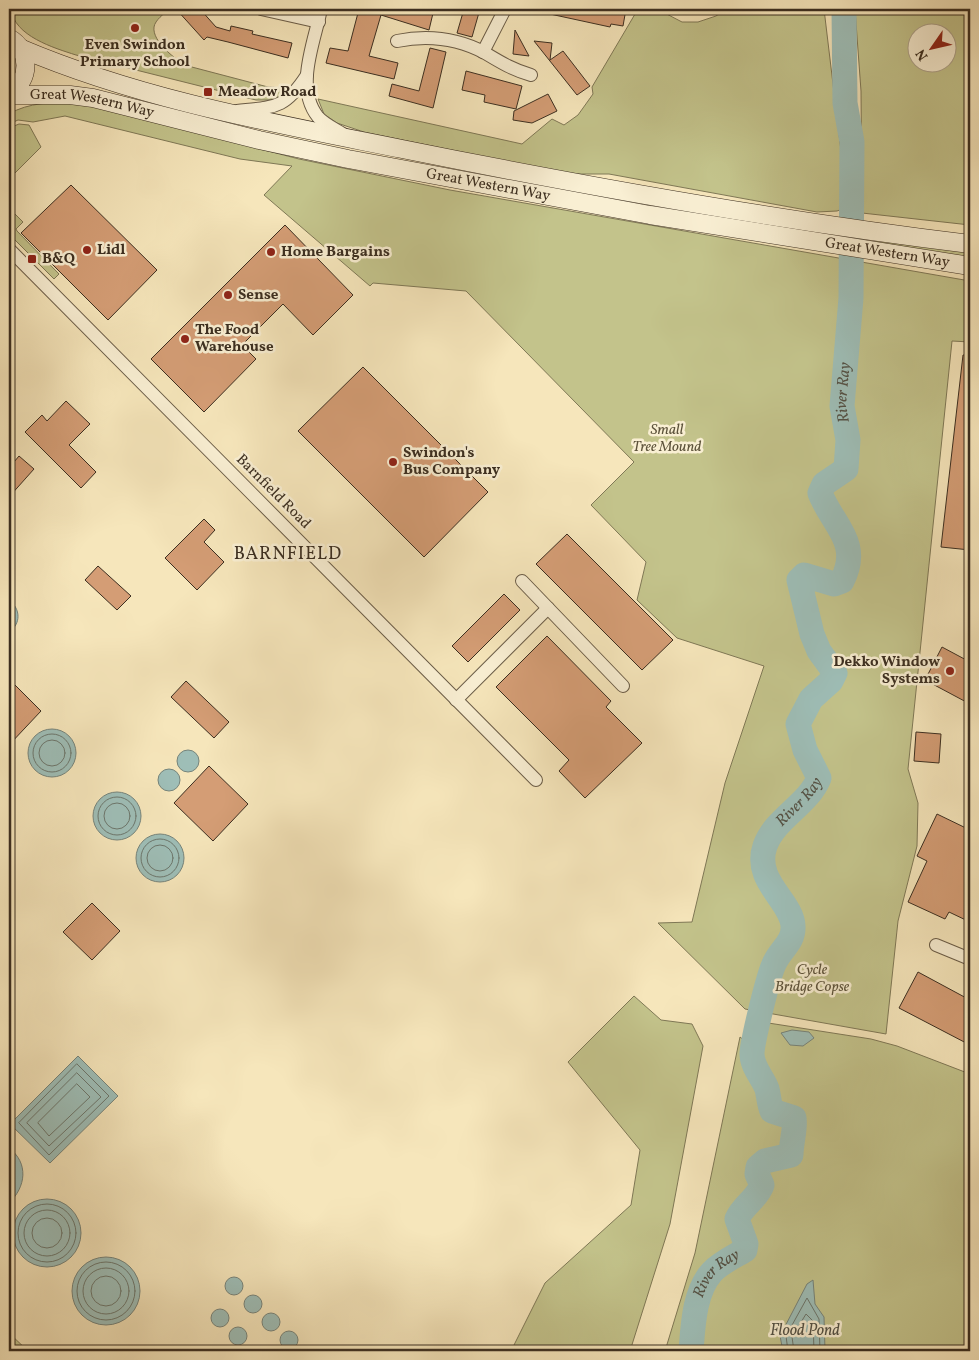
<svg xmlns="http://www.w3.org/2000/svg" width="979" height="1360" viewBox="0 0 979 1360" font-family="Vollkorn,serif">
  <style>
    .green { fill: #c3c38b; stroke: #7f7856; fill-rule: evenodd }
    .water { fill: #9ebeb7; stroke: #76847b }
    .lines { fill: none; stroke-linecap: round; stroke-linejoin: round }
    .shore { stroke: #6c766c; stroke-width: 1 }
    .river { stroke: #9ebeb7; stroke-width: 25 }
    .building { fill: #d49d75; stroke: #3b2e20 }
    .minor-casing { stroke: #6a5c47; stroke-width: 14 }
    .secondary-casing { stroke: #3b2e20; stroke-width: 19 }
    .minor { stroke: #f9efd3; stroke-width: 12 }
    .secondary { stroke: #f9efd3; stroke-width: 18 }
    .poi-dot { fill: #8f2418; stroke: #f9efd3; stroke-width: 2 }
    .labels { text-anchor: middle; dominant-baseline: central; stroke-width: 5; stroke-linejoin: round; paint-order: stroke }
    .poi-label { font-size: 15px; font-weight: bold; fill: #3b2e20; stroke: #f9efd3; text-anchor: start }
    .street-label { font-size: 15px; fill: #3b2e20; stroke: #f9efd3 }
    .park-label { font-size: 15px; font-style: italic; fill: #5d533b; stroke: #f9efd3 }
    .water-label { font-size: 16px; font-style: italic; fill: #545246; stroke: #f9efd3 }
    .quarter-label { font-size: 18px; letter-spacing: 1px; fill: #3b2e20; stroke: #f9efd3 }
  </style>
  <rect width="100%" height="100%" fill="#f6e6bb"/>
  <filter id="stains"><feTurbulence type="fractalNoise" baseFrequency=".004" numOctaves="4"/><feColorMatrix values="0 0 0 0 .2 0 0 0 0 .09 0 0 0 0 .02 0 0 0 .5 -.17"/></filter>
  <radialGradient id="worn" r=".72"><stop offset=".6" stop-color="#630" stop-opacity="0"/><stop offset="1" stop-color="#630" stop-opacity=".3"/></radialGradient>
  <g class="green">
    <path d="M11,9H169C164,14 155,20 154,27C152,42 177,61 188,66L268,87L286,88L283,96L273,100H256L76,55C54,48 14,36 11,9Z"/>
    <polygon points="638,9 657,9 682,22 698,22 716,16 726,9 824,9 844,176 845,208 837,211 817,212 609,174 567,174 364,132 337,123 324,114 318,99 522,144 552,119 564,125 578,115 593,94 592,87"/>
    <path d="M855,9H970V225L862,213L861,91ZM916,32H946V62H916Z"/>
    <path d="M74,101L299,159L450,190L970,281V342L952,341L908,769L918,803L917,846L898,921L886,1034L745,1009L658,923L692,922L725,783L764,666L677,638L637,600L646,562L591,505L634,462L466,291L373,283L370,286L264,195L292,166L240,159L65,116L33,122L18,120L9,124V114C29,102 52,103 74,101Z"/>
    <polygon points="19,124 29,125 41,147 9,179 9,128"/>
    <polygon points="9,208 23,222 16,229 17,231 59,274 54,279 9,234"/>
    <polygon points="875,240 970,252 970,258 874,245"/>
    <polygon points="634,996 661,1020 692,1024 703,1046 670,1224 630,1351 511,1351 545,1283 631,1205 640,1150 568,1062"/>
    <path d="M762,1022L871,1039L897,1046L970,1074V1351H695C697,1325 696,1289 718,1271C730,1261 743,1258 751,1244L748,1233L741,1220C745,1207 757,1204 763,1192C768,1183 758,1174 765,1167C772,1160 786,1162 794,1156L795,1137L800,1126C793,1106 786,1117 774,1107L772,1093L757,1059V1049Z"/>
    <path d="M740,1037L745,1041L763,1099L770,1113L786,1125L787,1132L782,1146L755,1158L752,1184L742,1196L730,1217L733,1234L741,1248C731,1254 719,1260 711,1267C692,1284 684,1327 680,1351H665L695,1253Z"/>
    <polygon points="9,1333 28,1351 9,1351"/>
  </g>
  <g class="water">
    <path d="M9,600C21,609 21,624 9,632Z"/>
    <circle cx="52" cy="753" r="24"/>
    <circle cx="188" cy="761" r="11"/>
    <circle cx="169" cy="780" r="11"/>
    <circle cx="117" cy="816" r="24"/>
    <circle cx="160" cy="858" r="24"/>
    <polygon points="792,1030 809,1032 814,1038 803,1046 790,1045 781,1033"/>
    <polygon points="78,1056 118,1096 50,1163 10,1124"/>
    <path d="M9,1148C29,1163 26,1187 9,1203Z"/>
    <circle cx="47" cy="1233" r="34"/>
    <circle cx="106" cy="1291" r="34"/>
    <circle cx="234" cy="1286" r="9"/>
    <polygon points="813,1280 815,1304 824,1317 825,1350 783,1351 780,1336 807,1284"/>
    <circle cx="253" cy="1304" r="9"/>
    <circle cx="220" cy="1318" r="9"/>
    <circle cx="271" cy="1322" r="9"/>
    <circle cx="238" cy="1336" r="9"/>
    <circle cx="289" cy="1340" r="9"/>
  </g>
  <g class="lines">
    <g class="shore">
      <circle cx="52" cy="753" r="19"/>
      <circle cx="52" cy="753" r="13"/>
      <circle cx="117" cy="816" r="19"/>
      <circle cx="117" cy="816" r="13"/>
      <circle cx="160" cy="858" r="19"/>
      <circle cx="160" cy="858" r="13"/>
      <polygon points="77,1064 109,1096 49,1155 19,1123"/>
      <polygon points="77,1073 101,1097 49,1146 27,1123"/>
      <polygon points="77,1084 90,1097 49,1136 38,1123"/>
      <circle cx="47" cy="1233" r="29"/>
      <circle cx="47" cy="1233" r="23"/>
      <circle cx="47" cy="1233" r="15"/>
      <circle cx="106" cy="1291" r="29"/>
      <circle cx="106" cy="1291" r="23"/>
      <circle cx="106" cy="1291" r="15"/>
      <polyline points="788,1351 786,1336 807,1298 819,1319 820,1351"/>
      <polyline points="794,1351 792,1337 806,1314 813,1321 814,1351"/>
    </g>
    <path class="river" id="s1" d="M691,1351C693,1326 694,1292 712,1272C720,1263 735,1256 745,1250L746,1244L737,1219C743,1205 757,1199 762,1185L757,1174L758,1167L765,1161L791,1155C791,1143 796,1127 794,1118L772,1111C769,1104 769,1097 767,1089C763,1078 752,1067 752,1054C752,1043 769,972 775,962C781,949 794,942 793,926C792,901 753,881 765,846C775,818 808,805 819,778L805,750L798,724L811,699L831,681L835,673L819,651L812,634L799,580L804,575L834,584L842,581C862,542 832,525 820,493L824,484L846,469L848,440L842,406L851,298L852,142L845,103L844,9"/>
  </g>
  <g class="building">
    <polygon points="176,9 200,9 216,27 230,31 231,26 253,31 252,34 292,43 288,58 228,42 207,37 204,40"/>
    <polygon points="359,9 434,9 429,30 381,15 369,56 398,63 394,79 326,63 330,48 348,51"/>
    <polygon points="464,9 480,9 472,37 457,33"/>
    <polygon points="550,9 626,9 623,26 611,24 610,27 550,14"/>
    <polygon points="515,30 529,56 513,54"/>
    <polygon points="534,41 552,43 550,60 563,51 590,86 577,95"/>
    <polygon points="430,48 446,52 433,108 389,96 392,84 419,91"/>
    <polygon points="466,71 522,86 516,109 484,102 485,95 462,90"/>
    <polygon points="548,94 557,111 532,123 513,120 514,111"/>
    <polygon points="71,185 157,270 108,320 21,233"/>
    <polygon points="285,225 353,295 313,335 283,304 242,345 256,359 204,412 151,359"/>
    <polygon points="963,355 970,355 970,550 941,547"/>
    <polygon points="363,367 488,492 424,557 298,431"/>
    <polygon points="66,401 90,424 69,445 96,472 81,488 25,432 42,415 47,421"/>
    <polygon points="19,456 34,469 9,497 9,468"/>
    <polygon points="204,519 215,530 204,542 224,562 197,590 165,558"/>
    <polygon points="567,534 673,640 642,670 536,564"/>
    <polygon points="98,566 131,596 117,610 85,580"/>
    <polygon points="504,594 520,610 468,662 452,646"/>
    <polygon points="547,636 611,701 606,707 642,743 585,798 559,771 569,760 496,687"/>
    <polygon points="942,647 970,662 970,704 925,680"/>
    <polygon points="9,679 41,711 9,745"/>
    <polygon points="186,681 229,722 214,738 171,697"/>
    <polygon points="916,732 941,734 939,763 914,761"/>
    <polygon points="209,766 248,804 213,841 174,803"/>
    <polygon points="937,814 970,830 970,922 949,912 945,919 908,902 927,861 917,856"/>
    <polygon points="92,903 120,931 92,960 63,932"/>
    <polygon points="918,972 970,1000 970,1045 899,1008"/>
  </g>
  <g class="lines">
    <g class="minor-casing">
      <g id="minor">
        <polyline points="261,9 319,22"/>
        <path d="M321,9C315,41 294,87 318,117C324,124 335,129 343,134"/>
        <path d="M397,41C427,35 457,38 485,53C500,62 513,70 531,75"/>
        <polyline points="483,52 505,9"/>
        <path d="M237,111C275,107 285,109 307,75"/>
        <polyline points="9,249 536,780"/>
        <polyline points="522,581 623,686"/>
        <polyline points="456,700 548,608"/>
        <polyline points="936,945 970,959"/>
      </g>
    </g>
    <g class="secondary-casing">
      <g id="secondary">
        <path d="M9,38C31,50 31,81 9,93"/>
        <path d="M20,48C142,100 273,123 402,149C590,187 780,221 970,244"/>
        <path id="s2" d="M9,95H70L93,98L259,140L348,159L650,215L970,266"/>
      </g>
    </g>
    <use href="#minor" class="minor"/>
    <use href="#secondary" class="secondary"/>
  </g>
  <g class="poi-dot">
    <circle cx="135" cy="28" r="5"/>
    <rect x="203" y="87" width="10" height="10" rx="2.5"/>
    <circle cx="87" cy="250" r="5"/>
    <circle cx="271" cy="252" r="5"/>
    <rect x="27" y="254" width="10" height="10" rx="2.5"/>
    <circle cx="228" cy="295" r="5"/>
    <circle cx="185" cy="339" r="5"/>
    <circle cx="393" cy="462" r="5"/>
    <circle cx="950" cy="671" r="5"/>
  </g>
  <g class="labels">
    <g class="poi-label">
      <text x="135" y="45" text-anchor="middle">Even Swindon<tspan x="135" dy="17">Primary School</tspan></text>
      <text x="218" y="92">Meadow Road</text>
      <text x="97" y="250">Lidl</text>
      <text x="281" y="252">Home Bargains</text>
      <text x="42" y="259">B&amp;Q</text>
      <text x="238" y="295">Sense</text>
      <text x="195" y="330">The Food<tspan x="195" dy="17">Warehouse</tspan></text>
      <text x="403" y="453">Swindon's<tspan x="403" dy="17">Bus Company</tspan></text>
      <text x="940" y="662" text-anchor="end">Dekko Window<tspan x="940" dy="17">Systems</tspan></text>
    </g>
    <g class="street-label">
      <text stroke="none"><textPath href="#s2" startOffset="84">Great Western Way</textPath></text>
      <text stroke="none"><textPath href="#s2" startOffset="489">Great Western Way</textPath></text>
      <text stroke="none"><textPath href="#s2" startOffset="894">Great Western Way</textPath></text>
      <text transform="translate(273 492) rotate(45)">Barnfield Road</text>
    </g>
    <g class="park-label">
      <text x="667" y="430">Small<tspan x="667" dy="17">Tree Mound</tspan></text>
      <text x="812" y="970">Cycle<tspan x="812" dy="17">Bridge Copse</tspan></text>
    </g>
    <g class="water-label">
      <text stroke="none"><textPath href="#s1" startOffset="1166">River Ray</textPath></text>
      <text stroke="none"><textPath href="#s1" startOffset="655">River Ray</textPath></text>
      <text stroke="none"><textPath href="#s1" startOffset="85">River Ray</textPath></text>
      <text x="805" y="1331">Flood Pond</text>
    </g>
    <g class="quarter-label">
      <text x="288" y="554">BARNFIELD</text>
    </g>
  </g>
  <rect width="979" height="1360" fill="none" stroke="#f6e6bb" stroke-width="30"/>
  <rect x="10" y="10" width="959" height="1340" fill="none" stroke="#3b2e20" stroke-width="2.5"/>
  <rect x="15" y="15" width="949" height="1330" fill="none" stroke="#3b2e20"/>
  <g transform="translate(932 48) rotate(236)"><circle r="24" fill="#f9efd3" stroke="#ada28b"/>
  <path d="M0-4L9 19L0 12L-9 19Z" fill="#8f2418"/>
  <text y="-8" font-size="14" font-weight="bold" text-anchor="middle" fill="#3b2e20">N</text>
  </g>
  <rect width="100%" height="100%" filter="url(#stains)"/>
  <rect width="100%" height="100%" fill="url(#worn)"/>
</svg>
